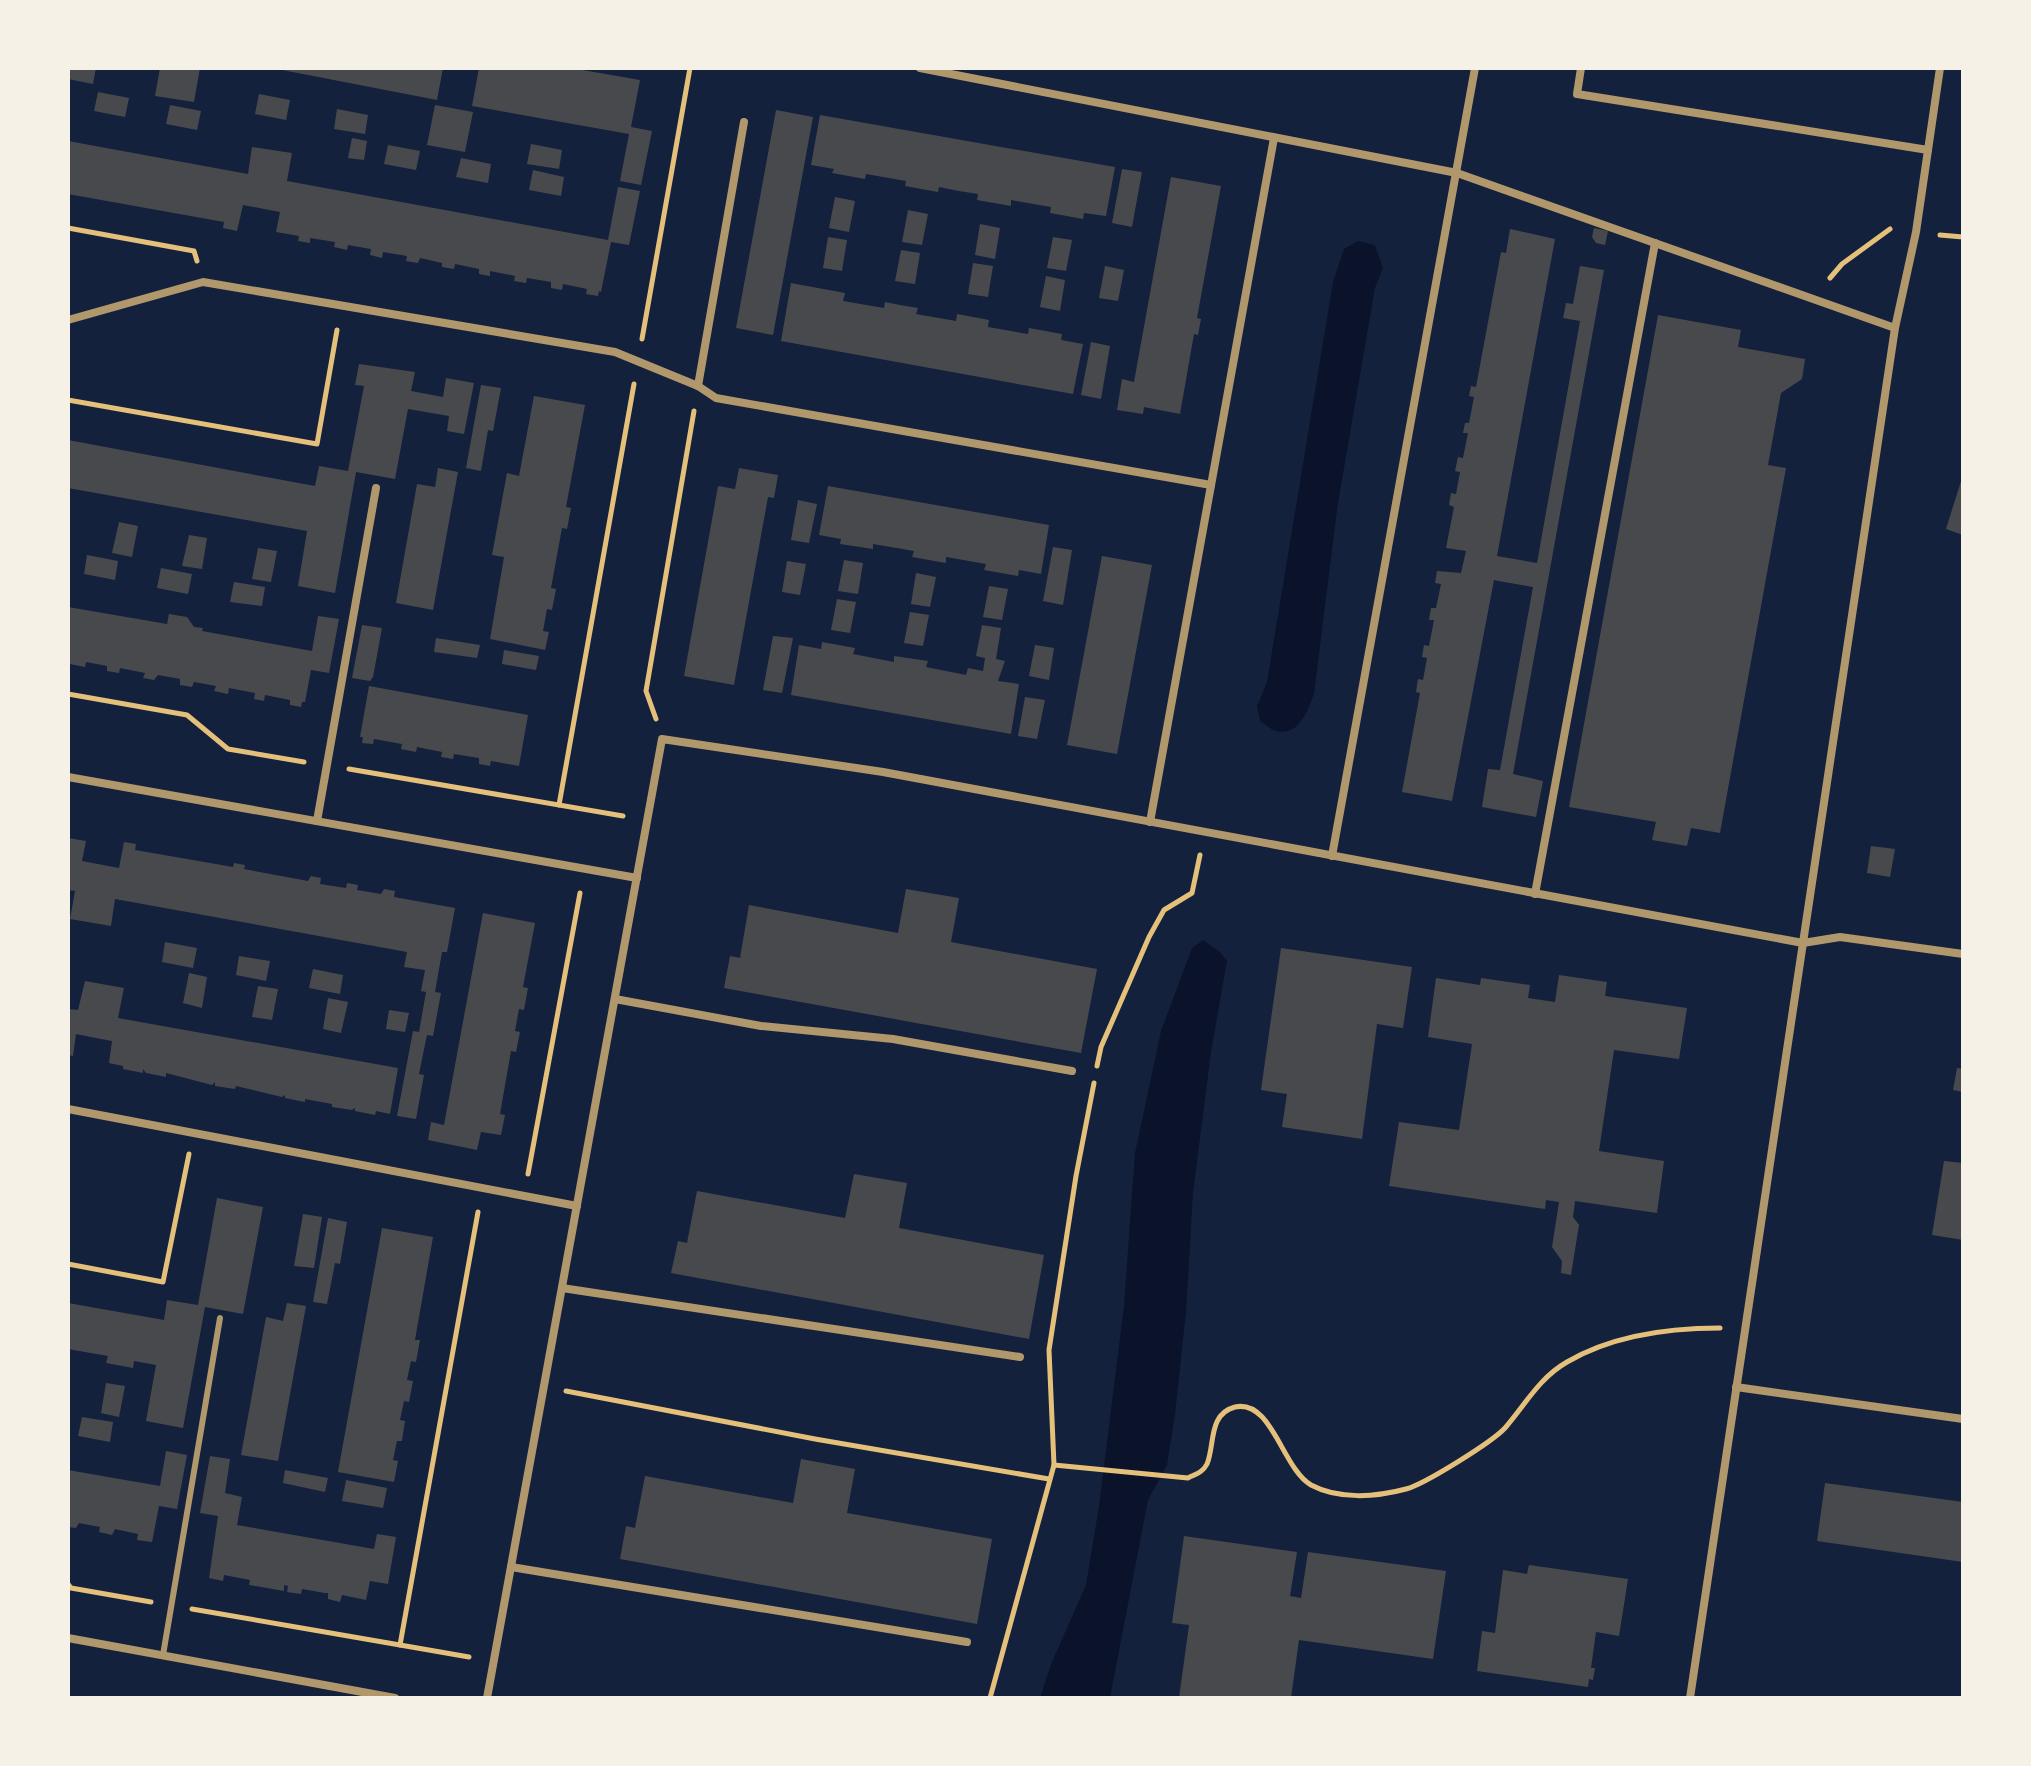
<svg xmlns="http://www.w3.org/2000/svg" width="2031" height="1766" viewBox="0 0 2031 1766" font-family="Quicksand,sans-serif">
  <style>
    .water { fill: #0b132b }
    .building { fill: #48494c }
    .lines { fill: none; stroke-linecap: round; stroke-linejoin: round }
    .path { stroke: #e5c07b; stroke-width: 5 }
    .service { stroke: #b1986c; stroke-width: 6 }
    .minor { stroke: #b1986c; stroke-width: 8 }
  </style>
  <rect width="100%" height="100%" fill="#14213d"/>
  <g class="water">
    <path d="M1358,241L1375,245L1383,268L1375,288L1338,503L1314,694C1308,710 1299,737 1276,731C1271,730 1264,723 1260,721L1257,706L1267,682L1333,282L1344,249Z"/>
    <polygon points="1203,940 1220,952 1227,961 1211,1052 1193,1193 1186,1312 1175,1415 1167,1465 1148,1500 1110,1698 1040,1698 1051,1664 1086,1585 1099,1506 1124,1305 1135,1153 1161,1031 1192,948"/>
  </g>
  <g class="building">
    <polygon points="68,68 96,68 93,84 68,79"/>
    <polygon points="160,68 200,68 194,102 155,96"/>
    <polygon points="272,68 443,68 437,100"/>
    <polygon points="479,68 571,68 640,80 631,127 652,131 641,185 620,181 629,134 472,106"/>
    <polygon points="98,92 129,98 125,117 94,111"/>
    <polygon points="259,94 290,100 286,120 255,114"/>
    <polygon points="170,105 201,111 197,130 166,124"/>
    <polygon points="435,105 473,112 465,152 427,145"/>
    <polygon points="337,109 368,115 365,134 334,129"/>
    <polygon points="776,110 813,117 773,335 736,328"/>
    <polygon points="820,115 1115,167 1106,216 1084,213 1083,219 1050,213 1051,207 1011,200 1011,206 977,200 978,194 959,191 939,187 938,192 905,186 906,181 866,174 865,179 832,173 834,169 811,165"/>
    <polygon points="352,138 367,141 364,160 348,158"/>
    <polygon points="68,141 248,174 252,147 292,153 287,181 608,240 618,187 640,191 629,245 611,242 601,292 599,291 598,296 586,294 587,289 563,284 562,290 551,288 551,282 527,278 526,283 514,281 515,276 490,271 490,276 479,274 479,269 455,264 454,269 442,267 442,263 420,258 418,263 406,261 407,256 383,252 382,258 370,255 371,249 348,245 347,250 334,247 335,242 310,238 310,243 298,241 299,236 276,232 280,212 243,205 237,231 223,228 224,222 68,194"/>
    <polygon points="531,144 562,150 559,169 527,164"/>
    <polygon points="388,145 420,151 416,170 384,164"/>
    <polygon points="461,158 491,164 488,183 456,177"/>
    <polygon points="1122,169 1142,172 1132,227 1112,223"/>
    <polygon points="533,170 564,177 561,196 529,190"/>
    <polygon points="1171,177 1221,186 1197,318 1201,319 1198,335 1194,334 1180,414 1144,407 1143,414 1117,410 1122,379 1134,382"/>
    <polygon points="835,197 855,201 849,232 829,228"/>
    <polygon points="908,210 928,214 922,245 902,242"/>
    <polygon points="980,224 1000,228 995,259 975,255"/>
    <polygon points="1594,228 1608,231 1605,245 1596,243 1592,237"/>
    <polygon points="1510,229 1555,239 1497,556 1537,563 1580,321 1563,318 1566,303 1573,304 1580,266 1604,270 1513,774 1543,781 1536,817 1482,807 1488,769 1500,770 1533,587 1504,582 1494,580 1452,801 1402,792 1420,693 1416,692 1418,679 1423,680 1427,658 1422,657 1424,645 1429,646 1434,620 1429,620 1431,608 1436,608 1441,584 1435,583 1437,571 1461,573 1466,551 1446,548 1454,507 1449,505 1451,493 1456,494 1460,472 1455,471 1458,457 1463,458 1468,433 1463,433 1465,423 1469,423 1474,397 1469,396 1471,386 1476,387 1501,252 1506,253"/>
    <polygon points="828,237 847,240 842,271 823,268"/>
    <polygon points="1053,237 1072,240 1066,271 1047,268"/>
    <polygon points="901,250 920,253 915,284 895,281"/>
    <polygon points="973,263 993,266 988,297 968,294"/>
    <polygon points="1105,266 1124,270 1118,301 1099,298"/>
    <polygon points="1046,276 1065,280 1060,311 1040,307"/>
    <polygon points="791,283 845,293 843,301 884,308 885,302 900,305 918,308 916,314 956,321 957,314 989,320 988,327 1028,334 1029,328 1062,334 1061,340 1083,344 1073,394 781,341"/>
    <polygon points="1658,315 1741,330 1738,347 1805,359 1802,379 1781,393 1768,465 1786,468 1720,833 1691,828 1687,846 1652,840 1656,822 1569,807"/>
    <polygon points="1091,342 1110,346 1101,399 1081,395"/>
    <polygon points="359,364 415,372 411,391 443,397 446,378 474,383 464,434 447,431 449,416 408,409 395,479 356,472 335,593 298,586 307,531 68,488 68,440 315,486 319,466 348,471 364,386 355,385"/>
    <polygon points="481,385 501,388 493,431 488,430 481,471 466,468"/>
    <polygon points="534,396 585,405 566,507 571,508 567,529 562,528 551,588 556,589 552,610 547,609 543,631 549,632 545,650 490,639 504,557 492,555 507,473 519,476"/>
    <polygon points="438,468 458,472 433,610 396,603 417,484 435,487"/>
    <polygon points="739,468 778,475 774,498 768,497 734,685 684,676 718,486 735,489"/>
    <polygon points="1962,478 1963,478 1963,535 1946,529"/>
    <polygon points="828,486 1049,525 1041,574 1019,570 1018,576 984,570 986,564 946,557 946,563 912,557 914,551 873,544 873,549 840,544 841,539 819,535"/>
    <polygon points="798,500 817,504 809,543 791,540"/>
    <polygon points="119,522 138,526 132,557 112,553"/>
    <polygon points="189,535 207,538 202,569 182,566"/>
    <polygon points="1053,547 1072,550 1063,605 1043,601"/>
    <polygon points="258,548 277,551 271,582 252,579"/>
    <polygon points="87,555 118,561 115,580 84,574"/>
    <polygon points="1102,556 1152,565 1117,754 1067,745"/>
    <polygon points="844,560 863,563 858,594 838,591"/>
    <polygon points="787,561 806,564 800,595 782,592"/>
    <polygon points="161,568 192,574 188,594 157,588"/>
    <polygon points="916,573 936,577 930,607 911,604"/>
    <polygon points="234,582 265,587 262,606 230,602"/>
    <polygon points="989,586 1008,589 1002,620 983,617"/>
    <polygon points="837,599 856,602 850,633 831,630"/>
    <polygon points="68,607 167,624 169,614 187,617 194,627 203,628 202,631 312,651 318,616 339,619 329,673 311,670 305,702 302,702 301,707 290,705 290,700 265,695 264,701 254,699 255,693 229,688 228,694 214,691 216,686 194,682 192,687 180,685 180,679 158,675 154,680 143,678 145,673 120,668 119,673 107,671 107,666 86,662 85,667 70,664"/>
    <polygon points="910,612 929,615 923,646 904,643"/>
    <polygon points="362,625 382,628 373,677 370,681 352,678"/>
    <polygon points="982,625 1001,628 996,659 1005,661 998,681 1019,684 1011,734 791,695 799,645 821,649 822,642 855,648 853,654 894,662 894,656 928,661 926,667 966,675 968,668 983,671 985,658 976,656"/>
    <polygon points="773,636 793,638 782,693 763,690"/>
    <polygon points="436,638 480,645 477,658 434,652"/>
    <polygon points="1035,645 1054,648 1049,680 1029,676"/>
    <polygon points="504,650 539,656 536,670 502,664"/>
    <polygon points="369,686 528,715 519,766 491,761 490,766 479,764 479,758 454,754 453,759 441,757 442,752 417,747 416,752 401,749 402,744 374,739 373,744 362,743 363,737 360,737"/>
    <polygon points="1025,697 1045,700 1037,739 1018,736"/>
    <polygon points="68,838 86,841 82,861 119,868 124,842 136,844 135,850 233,867 234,863 245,865 244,869 308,881 311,876 321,878 320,884 346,888 347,883 358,885 357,890 381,894 384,889 395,891 394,897 455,908 447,952 442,952 435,992 441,993 433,1036 427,1035 419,1074 424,1075 416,1119 397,1116 413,1031 419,1032 426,992 421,991 425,970 404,967 407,952 115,899 111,926 70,919 75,891 68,890"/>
    <polygon points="1871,846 1895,849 1890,877 1867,873"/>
    <polygon points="906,889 959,898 951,942 1097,969 1081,1053 724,988 730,956 740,958 749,905 898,933"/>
    <polygon points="483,913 535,923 523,987 528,988 524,1010 519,1009 515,1031 520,1032 516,1052 511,1051 500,1114 505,1115 501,1135 481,1132 477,1150 428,1140 431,1122 444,1125"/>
    <polygon points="165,942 197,948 193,968 162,962"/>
    <polygon points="1281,948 1412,967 1403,1028 1377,1024 1362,1139 1282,1127 1287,1094 1261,1090"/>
    <polygon points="239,956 270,961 266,981 236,975"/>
    <polygon points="313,969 343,975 340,994 309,988"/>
    <polygon points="189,973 207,977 202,1008 183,1003"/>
    <polygon points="1559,975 1607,982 1605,996 1687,1008 1679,1059 1614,1050 1599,1151 1664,1161 1657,1213 1575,1201 1573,1217 1579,1225 1571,1275 1561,1273 1562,1261 1552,1247 1559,1202 1546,1200 1545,1209 1389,1186 1399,1122 1459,1130 1472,1044 1428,1037 1436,978 1480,985 1481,978 1530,985 1528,998 1555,1002"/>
    <polygon points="85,981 124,988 118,1018 398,1068 390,1114 376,1111 375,1115 355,1111 355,1108 352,1110 332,1107 332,1104 305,1099 305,1102 285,1098 285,1095 282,1097 236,1086 235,1089 215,1086 215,1082 212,1085 166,1073 166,1077 146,1073 143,1069 143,1073 123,1069 123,1066 109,1063 112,1041 96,1038 76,1034 73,1056 68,1055 68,1009 78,1010"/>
    <polygon points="258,986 278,989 272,1020 252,1017"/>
    <polygon points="328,998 348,1002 341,1033 323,1029"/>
    <polygon points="389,1010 409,1013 405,1032 386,1029"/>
    <polygon points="1957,1068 1963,1069 1963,1092 1953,1090"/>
    <polygon points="1944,1161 1963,1163 1963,1240 1932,1235"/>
    <polygon points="854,1174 907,1183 899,1228 1044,1255 1029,1339 671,1273 678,1241 687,1243 697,1191 845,1218"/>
    <polygon points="217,1198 263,1207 243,1314 205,1307 183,1428 146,1421 156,1365 134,1361 133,1368 106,1363 108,1356 68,1349 68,1303 164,1320 167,1300 198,1305"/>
    <polygon points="303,1214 322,1217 314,1268 294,1266"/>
    <polygon points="328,1218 347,1222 340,1264 335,1263 327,1304 313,1302"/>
    <polygon points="382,1228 433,1237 415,1340 420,1340 416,1362 411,1361 407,1380 413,1381 409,1402 404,1401 400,1420 405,1421 402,1441 397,1441 393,1460 398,1461 394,1482 338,1472"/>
    <polygon points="287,1303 306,1306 278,1461 241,1455 266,1317 283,1321"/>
    <polygon points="106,1383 125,1386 119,1417 101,1413"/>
    <polygon points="82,1417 113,1422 110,1442 78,1436"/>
    <polygon points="166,1451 187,1455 177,1509 159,1506 152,1542 137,1540 138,1534 115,1529 112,1535 99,1532 100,1527 79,1523 76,1528 68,1527 68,1470 160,1486"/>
    <polygon points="210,1456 230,1459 225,1493 242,1497 237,1525 374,1549 377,1534 396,1537 388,1584 370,1581 366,1600 342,1595 340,1602 328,1599 328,1593 325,1593 302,1589 301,1594 287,1592 288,1586 284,1585 284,1591 249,1585 250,1580 224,1575 223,1581 209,1578 218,1516 200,1513"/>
    <polygon points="801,1459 855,1469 847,1513 992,1539 977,1624 620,1559 626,1526 635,1528 645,1476 793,1503"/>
    <polygon points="285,1470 328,1478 325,1492 283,1483"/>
    <polygon points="346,1480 387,1488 383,1508 342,1501"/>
    <polygon points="1825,1483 1963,1502 1963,1562 1817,1541"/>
    <polygon points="1184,1536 1297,1552 1290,1596 1301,1598 1308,1552 1446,1571 1433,1659 1299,1640 1291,1698 1179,1698 1189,1625 1172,1623"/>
    <polygon points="1529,1565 1628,1579 1619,1636 1596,1632 1591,1668 1595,1668 1593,1680 1589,1679 1588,1687 1477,1671 1482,1631 1495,1633 1503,1570 1527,1574"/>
  </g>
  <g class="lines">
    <g class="path">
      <polyline points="68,228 194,251 197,261"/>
      <polyline points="1940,235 1963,237"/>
      <polyline points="1830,278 1842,264 1890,229"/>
      <polyline points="642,339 690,68"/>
      <polyline points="68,400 317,444 337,330"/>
      <polyline points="68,694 187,715 228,749 304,762"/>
      <polyline points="656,719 646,691 694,411"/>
      <polyline points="349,769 623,816"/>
      <polyline points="559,805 634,384"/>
      <polyline points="1097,1066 1101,1047 1149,937 1164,910 1192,893 1200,855"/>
      <polyline points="528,1174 580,893"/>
      <polyline points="68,1264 163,1282 189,1154"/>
      <polyline points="566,1391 815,1439 1049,1479"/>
      <path d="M1054,1465L1188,1478C1196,1474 1203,1472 1207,1464C1215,1445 1208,1414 1235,1407C1272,1399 1282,1468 1311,1485C1339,1500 1376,1497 1406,1489C1425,1484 1492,1442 1505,1428C1525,1405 1539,1378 1567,1362C1613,1335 1668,1328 1720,1328"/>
      <polyline points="68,1584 71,1588 151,1602"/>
      <polyline points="192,1609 400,1645"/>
      <polyline points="469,1657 400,1645 478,1212"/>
      <polyline points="990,1698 1054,1465 1049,1350 1076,1176 1094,1083"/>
    </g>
    <polyline class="service" points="163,1655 220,1318"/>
    <g class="minor">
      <polyline points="920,68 1457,173 1895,328"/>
      <polyline points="1581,68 1577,94 1928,150"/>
      <polyline points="68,320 203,282 615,352 698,386 716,398 1211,485"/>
      <polyline points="698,386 744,122"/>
      <polyline points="68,777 637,878"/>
      <polyline points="317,821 376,488"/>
      <polyline points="1150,822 1274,138"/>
      <polyline points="1332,856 1475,68"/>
      <polyline points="1535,894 1655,243"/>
      <polyline points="615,999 761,1026 893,1039 1072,1071"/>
      <polyline points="68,1109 577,1206"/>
      <polyline points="562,1288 1020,1357"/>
      <polyline points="1736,1387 1963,1419"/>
      <polyline points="511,1567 967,1642"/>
      <polyline points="68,1638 395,1698"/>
      <polyline points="487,1698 662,739 883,772 1803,943 1840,937 1963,954"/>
      <polyline points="1690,1698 1895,328 1916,232 1940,68"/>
    </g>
  </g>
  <rect width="2031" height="1766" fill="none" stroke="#f6f1e7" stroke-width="140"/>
</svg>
